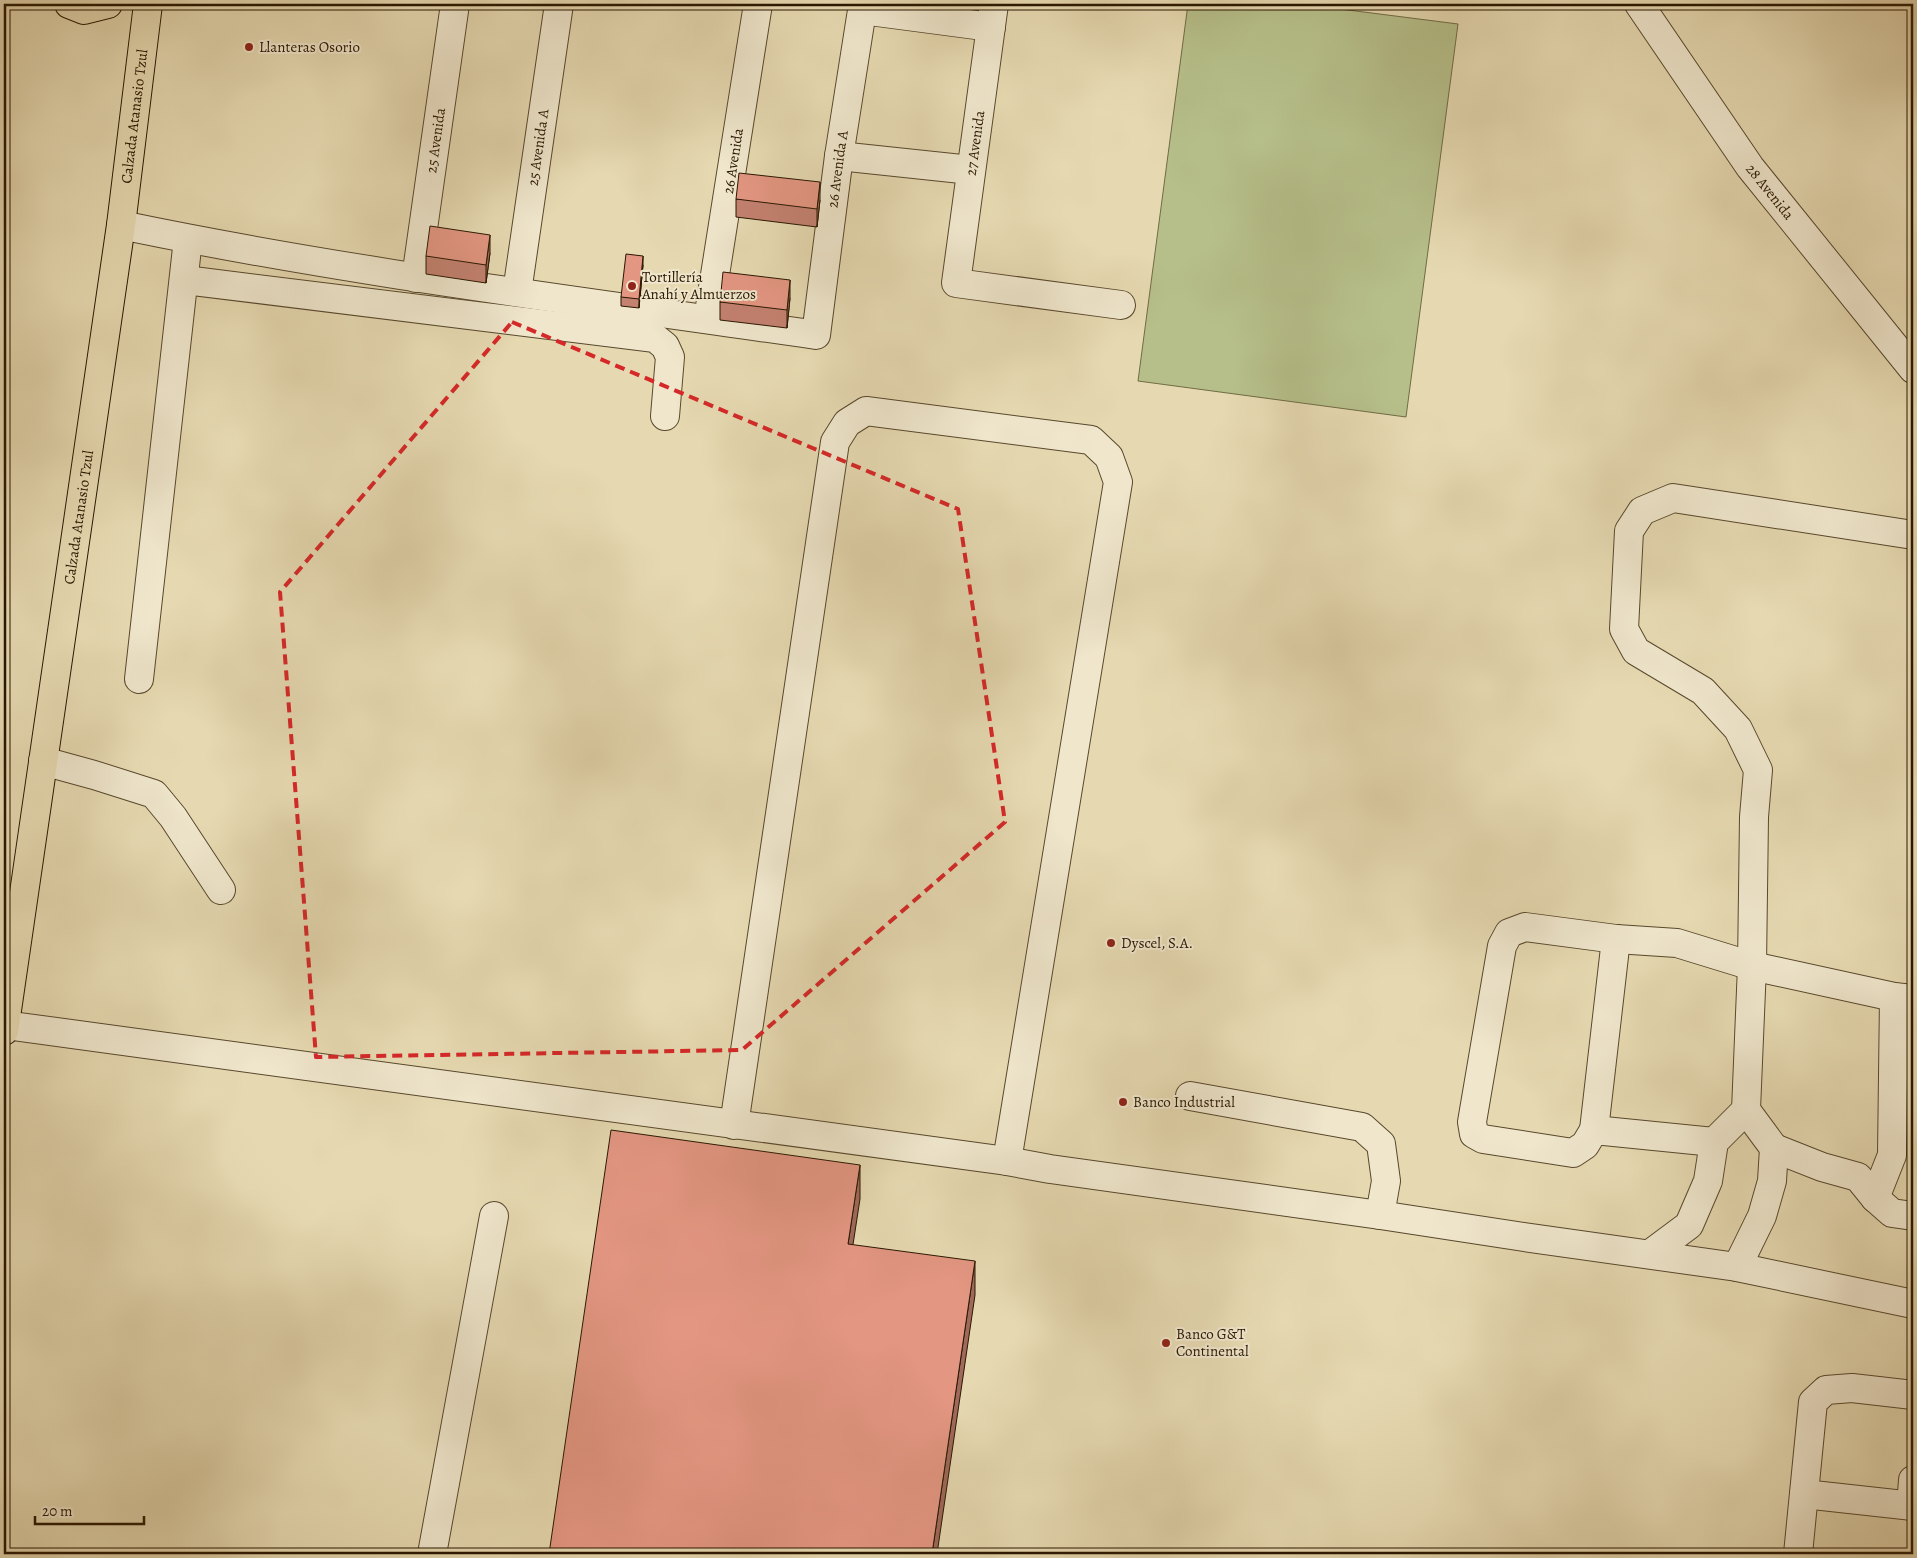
<svg xmlns="http://www.w3.org/2000/svg" width="1917" height="1558" viewBox="0 0 1917 1558" font-family="Alegreya,serif">
  <style>
    .green { fill: #b6bf8a; stroke: #706b45 }
    .lines { fill: none; stroke-linecap: round; stroke-linejoin: round }
    .minor-casing { stroke: #58482c; stroke-width: 30 }
    .major-casing { stroke: #291700; stroke-width: 30 }
    .minor { stroke: #efe6cc; stroke-width: 28 }
    .major { stroke: #e6d9b1; stroke-width: 28 }
    .wall { fill: #c38170; stroke: #291700 }
    .shaded-wall { fill: #9f695b; stroke: #291700 }
    .building { fill: #e39682; stroke: #291700 }
    .marked { fill: none; stroke: #d62828; stroke-width: 4; stroke-dasharray: 10 6; stroke-linejoin: round }
    .poi-dot { fill: #8f2418; stroke: #efe6cc; stroke-width: 2 }
    .labels { text-anchor: middle; dominant-baseline: central; stroke-width: 4; stroke-linejoin: round; paint-order: stroke }
    .poi-label { font-size: 15px; fill: #291700; stroke: #efe6cc; text-anchor: start }
    .street-label { font-size: 15px; fill: #291700; stroke: #efe6cc }
  </style>
  <rect width="100%" height="100%" fill="#e6d9b1"/>
  <filter id="stains"><feTurbulence type="fractalNoise" baseFrequency=".004" numOctaves="4"/><feColorMatrix values="0 0 0 0 .2 0 0 0 0 .09 0 0 0 0 .02 0 0 0 .5 -.17"/></filter>
  <radialGradient id="worn" r=".72"><stop offset=".6" stop-color="#630" stop-opacity="0"/><stop offset="1" stop-color="#630" stop-opacity=".3"/></radialGradient>
  <polygon class="green" points="1188,4 1301,4 1458,24 1406,417 1138,381"/>
  <g class="lines">
    <g class="minor-casing">
      <g id="minor">
        <polyline points="994,4 956,283 1121,305"/>
        <path id="s1" d="M1639,4L1750,167L1913,369"/>
        <polyline points="862,10 991,27"/>
        <polyline points="839,156 971,170"/>
        <path id="s2" d="M121,225C351,273 584,301 816,335L839,156L863,4"/>
        <path id="s3" d="M416,278L455,4"/>
        <polyline points="185,280 655,338 665,346 670,357 665,416"/>
        <path id="s4" d="M517,292L559,4"/>
        <path id="s5" d="M708,319L758,4"/>
        <polyline points="139,679 188,239"/>
        <polyline points="43,761 94,775 154,794 173,817 221,890"/>
        <polyline points="5,1025 1007,1161 1050,1169 1380,1215 1524,1237 1737,1267 1913,1304"/>
        <polyline points="1190,1096 1362,1127 1381,1144 1386,1181 1380,1215"/>
        <polyline points="734,1125 835,442 847,423 866,411 1091,440 1109,457 1118,482 1007,1161"/>
        <polyline points="1594,1130 1616,939"/>
        <polyline points="1714,1142 1594,1130 1585,1145 1573,1153 1483,1139 1474,1134 1472,1122 1502,946 1509,933 1525,927 1616,939 1677,943 1752,966 1894,997 1913,999"/>
        <polyline points="1774,1148 1822,1167 1858,1177 1875,1198 1892,1213 1913,1216"/>
        <polyline points="1875,1198 1892,1155 1894,997"/>
        <polyline points="1650,1254 1689,1225 1708,1181 1714,1142 1746,1110"/>
        <polyline points="1737,1267 1762,1216 1772,1181 1774,1148 1746,1110 1752,966 1754,817 1758,770 1738,729 1703,691 1636,651 1624,629 1629,531 1642,511 1673,498 1913,535"/>
        <polyline points="1804,1494 1913,1506"/>
        <polyline points="1911,1506 1913,1480"/>
        <polyline points="432,1554 494,1216"/>
        <polyline points="1798,1554 1813,1402 1826,1390 1852,1388 1913,1395"/>
      </g>
    </g>
    <g class="major-casing">
      <g id="major">
        <polyline points="69,4 84,10 108,4"/>
        <path id="s6" d="M4,1031L121,225L148,4"/>
      </g>
    </g>
    <use href="#minor" class="minor"/>
    <use href="#major" class="major"/>
  </g>
  <g class="wall">
    <polygon points="736,199 820,200 817,227 736,217"/>
    <polygon points="490,253 486,283 426,274 426,256"/>
    <polygon points="643,265 639,308 621,306 621,297"/>
    <polygon points="790,298 787,328 720,320 720,302"/>
  </g>
  <g class="shaded-wall">
    <polygon points="820,182 820,200 817,227 817,209"/>
    <polygon points="490,235 490,253 486,283 486,265"/>
    <polygon points="643,256 643,265 639,308 639,299"/>
    <polygon points="790,280 790,298 787,328 787,310"/>
    <polygon points="860,1165 860,1199 848,1277 848,1244"/>
    <polygon points="975,1261 975,1295 937,1554 932,1554"/>
  </g>
  <g class="building">
    <polygon points="739,173 820,182 817,209 736,199"/>
    <polygon points="430,226 490,235 486,265 426,256"/>
    <polygon points="626,254 643,256 639,299 621,297"/>
    <polygon points="723,272 790,280 787,310 720,302"/>
    <polygon points="611,1130 860,1165 848,1244 975,1261 932,1554 549,1554"/>
  </g>
  <path class="marked" d="M512,322L958,509L1005,822L742,1050L316,1057L280,592Z"/>
  <g class="poi-dot">
    <circle cx="249" cy="47" r="5"/>
    <circle cx="632" cy="286" r="5"/>
    <circle cx="1111" cy="943" r="5"/>
    <circle cx="1123" cy="1102" r="5"/>
    <circle cx="1166" cy="1343" r="5"/>
  </g>
  <g class="labels">
    <g class="poi-label">
      <text x="259" y="47">Llanteras Osorio</text>
      <text x="642" y="277">Tortillería<tspan x="642" dy="17">Anahí y Almuerzos</tspan></text>
      <text x="1121" y="943">Dyscel, S.A.</text>
      <text x="1133" y="1102">Banco Industrial</text>
      <text x="1176" y="1334">Banco G&amp;T<tspan x="1176" dy="17">Continental</tspan></text>
    </g>
    <g class="street-label">
      <text stroke="none"><textPath href="#s6" startOffset="924">Calzada Atanasio Tzul</textPath></text>
      <text stroke="none"><textPath href="#s3" startOffset="139">25 Avenida</textPath></text>
      <text transform="translate(975 143) rotate(-82)">27 Avenida</text>
      <text stroke="none"><textPath href="#s4" startOffset="146">25 Avenida A</textPath></text>
      <text stroke="none"><textPath href="#s5" startOffset="160">26 Avenida</textPath></text>
      <text stroke="none"><textPath href="#s2" startOffset="871">26 Avenida A</textPath></text>
      <text stroke="none"><textPath href="#s1" startOffset="229">28 Avenida</textPath></text>
      <text stroke="none"><textPath href="#s6" startOffset="519">Calzada Atanasio Tzul</textPath></text>
    </g>
  </g>
  <rect width="1917" height="1558" fill="none" stroke="#e6d9b1" stroke-width="20"/>
  <rect x="5" y="5" width="1907" height="1548" fill="none" stroke="#291700" stroke-width="2.5"/>
  <rect x="10" y="10" width="1897" height="1538" fill="none" stroke="#291700"/>
  <path d="M35 1516v8h109v-8" fill="none" stroke="#291700" stroke-width="2.5"/>
  <text x="42" y="1516" font-size="15" fill="#291700" stroke="#efe6cc" stroke-width="4" paint-order="stroke">20 m</text>
  <rect width="100%" height="100%" filter="url(#stains)"/>
  <rect width="100%" height="100%" fill="url(#worn)"/>
</svg>
